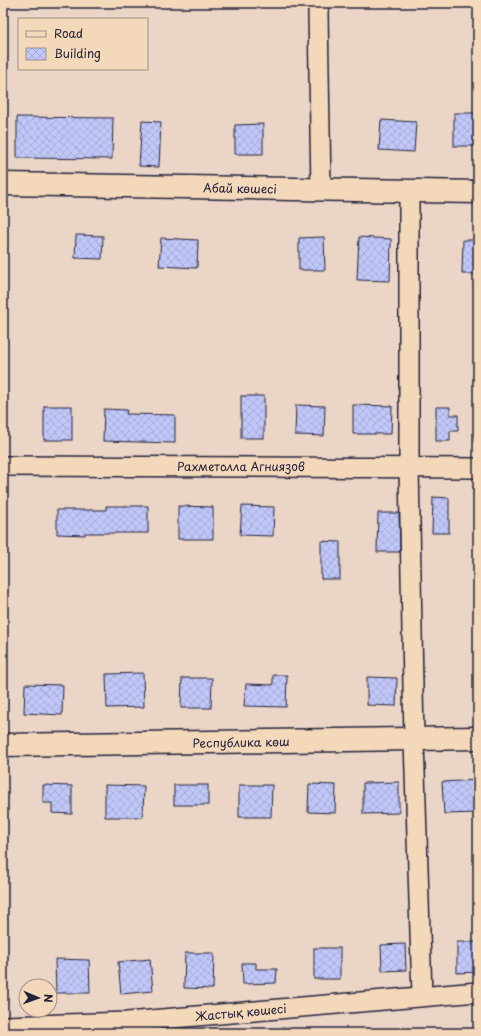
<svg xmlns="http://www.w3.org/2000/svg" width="481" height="1036" viewBox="0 0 481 1036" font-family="'Playpen Sans',sans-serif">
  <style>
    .building { fill: url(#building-cross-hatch); stroke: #22223b }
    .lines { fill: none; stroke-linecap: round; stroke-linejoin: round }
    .street-casing { stroke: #22223b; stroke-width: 22 }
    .secondary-casing { stroke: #22223b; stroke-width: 25 }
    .street { stroke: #f4d8ba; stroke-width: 19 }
    .secondary { stroke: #f4d8ba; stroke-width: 22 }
    .labels { text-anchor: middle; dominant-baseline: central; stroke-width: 3; stroke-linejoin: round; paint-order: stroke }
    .street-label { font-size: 12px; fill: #22223b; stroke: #f4d8ba }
  </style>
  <defs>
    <pattern id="building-cross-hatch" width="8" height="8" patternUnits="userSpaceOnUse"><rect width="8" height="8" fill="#c1c8f9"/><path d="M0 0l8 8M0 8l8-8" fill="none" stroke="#a6acd6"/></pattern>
  </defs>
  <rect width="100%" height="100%" fill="#ead5c7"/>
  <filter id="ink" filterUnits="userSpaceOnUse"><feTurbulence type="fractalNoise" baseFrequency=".025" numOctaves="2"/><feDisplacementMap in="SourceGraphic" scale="8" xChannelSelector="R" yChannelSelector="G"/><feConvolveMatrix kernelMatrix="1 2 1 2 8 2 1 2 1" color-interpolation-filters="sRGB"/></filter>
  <g filter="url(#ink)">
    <g class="building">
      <rect x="454" y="113" width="24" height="33"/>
      <polygon points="17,117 113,118 112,159 17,158"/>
      <polygon points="381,120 416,122 414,152 379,150"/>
      <polygon points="142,121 161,122 159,167 139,166"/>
      <polygon points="263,124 263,154 235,154 235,125"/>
      <polygon points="76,235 103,236 102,259 75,258"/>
      <polygon points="324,237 325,270 299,270 299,238"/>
      <polygon points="359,237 391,239 390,281 357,280"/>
      <polygon points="161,238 198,240 197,268 159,266"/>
      <polygon points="463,240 478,240 478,274 462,274"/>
      <rect x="241" y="396" width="23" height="42"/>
      <polygon points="296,405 325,406 324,436 295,435"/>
      <polygon points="353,405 392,406 391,434 353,434"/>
      <rect x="44" y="406" width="28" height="34"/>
      <polygon points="436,407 450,407 450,415 458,415 458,431 450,431 450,441 436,441"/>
      <polygon points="104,409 127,410 126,414 175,415 175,443 103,441"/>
      <polygon points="433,497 449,498 449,533 432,533"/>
      <polygon points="106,506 148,506 148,533 85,533 85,535 57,534 57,510 106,510"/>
      <polygon points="178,506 213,507 213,539 178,539"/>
      <polygon points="242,506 274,507 273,536 240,535"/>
      <polygon points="378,513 399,513 400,552 377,552"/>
      <polygon points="321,541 340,542 340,579 321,579"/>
      <polygon points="143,673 144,707 107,708 106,674"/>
      <polygon points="273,675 287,675 286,707 244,706 246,684 273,685"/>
      <polygon points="367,677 397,678 396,706 367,705"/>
      <polygon points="182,678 212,678 211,708 181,708"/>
      <polygon points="25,684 63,685 62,715 24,713"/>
      <polygon points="478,780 478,813 444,814 442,782"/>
      <polygon points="399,782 399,813 363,814 363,783"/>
      <polygon points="309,784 336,785 335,813 308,812"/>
      <polygon points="43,785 72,786 72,814 52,813 52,803 43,803"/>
      <polygon points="105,785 144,786 143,817 105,817"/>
      <rect x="174" y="785" width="34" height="20"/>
      <polygon points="239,785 272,785 271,817 239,817"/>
      <polygon points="457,942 478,942 478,972 457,973"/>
      <polygon points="405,944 406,970 382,971 381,945"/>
      <rect x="314" y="948" width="26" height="31"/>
      <polygon points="185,953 214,953 213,989 184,988"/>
      <polygon points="55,959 89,960 90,993 56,993"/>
      <polygon points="150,959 153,991 121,994 118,962"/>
      <polygon points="242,963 256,963 256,969 277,969 276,983 243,984"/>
    </g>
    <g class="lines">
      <g class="street-casing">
        <g id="street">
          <polyline points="319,3 318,13 321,189"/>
          <polyline points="409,191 409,467 414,740 422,996"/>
          <polyline points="3,466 478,468"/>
          <polyline points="3,1026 127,1022 478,992"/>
        </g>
      </g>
      <g class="secondary-casing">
        <g id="secondary">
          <polyline points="3,184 478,192"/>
          <polyline points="3,745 478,738"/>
        </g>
      </g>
      <use href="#street" class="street"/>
      <use href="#secondary" class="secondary"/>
    </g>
  </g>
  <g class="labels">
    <g class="street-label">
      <text transform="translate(240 188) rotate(1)">Абай көшесі</text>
      <text x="241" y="466">Рахметолла Агниязов</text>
      <text transform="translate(241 742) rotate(-1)">Республика көш</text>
      <text transform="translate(241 1012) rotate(-5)">Жастық көшесі</text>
    </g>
  </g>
  <rect width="481" height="1036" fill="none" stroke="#f4d8ba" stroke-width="16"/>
  <rect x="8" y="8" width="465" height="1020" fill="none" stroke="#22223b" stroke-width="1.5" filter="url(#ink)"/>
  <rect x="18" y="18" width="130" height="52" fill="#f4d8ba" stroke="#a08f87"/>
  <rect x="26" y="31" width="20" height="6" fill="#f4d8ba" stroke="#a08f87"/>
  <text x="54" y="38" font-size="12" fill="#22223b">Road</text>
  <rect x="26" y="48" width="20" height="12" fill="url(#building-cross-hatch)" stroke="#a08f87"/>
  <text x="54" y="58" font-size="12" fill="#22223b">Building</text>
  <g transform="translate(38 998) rotate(92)"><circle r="19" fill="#f4d8ba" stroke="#a08f87"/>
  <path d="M0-3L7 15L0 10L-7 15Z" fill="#22223b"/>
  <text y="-6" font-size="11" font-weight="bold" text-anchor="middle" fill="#22223b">N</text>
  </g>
</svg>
